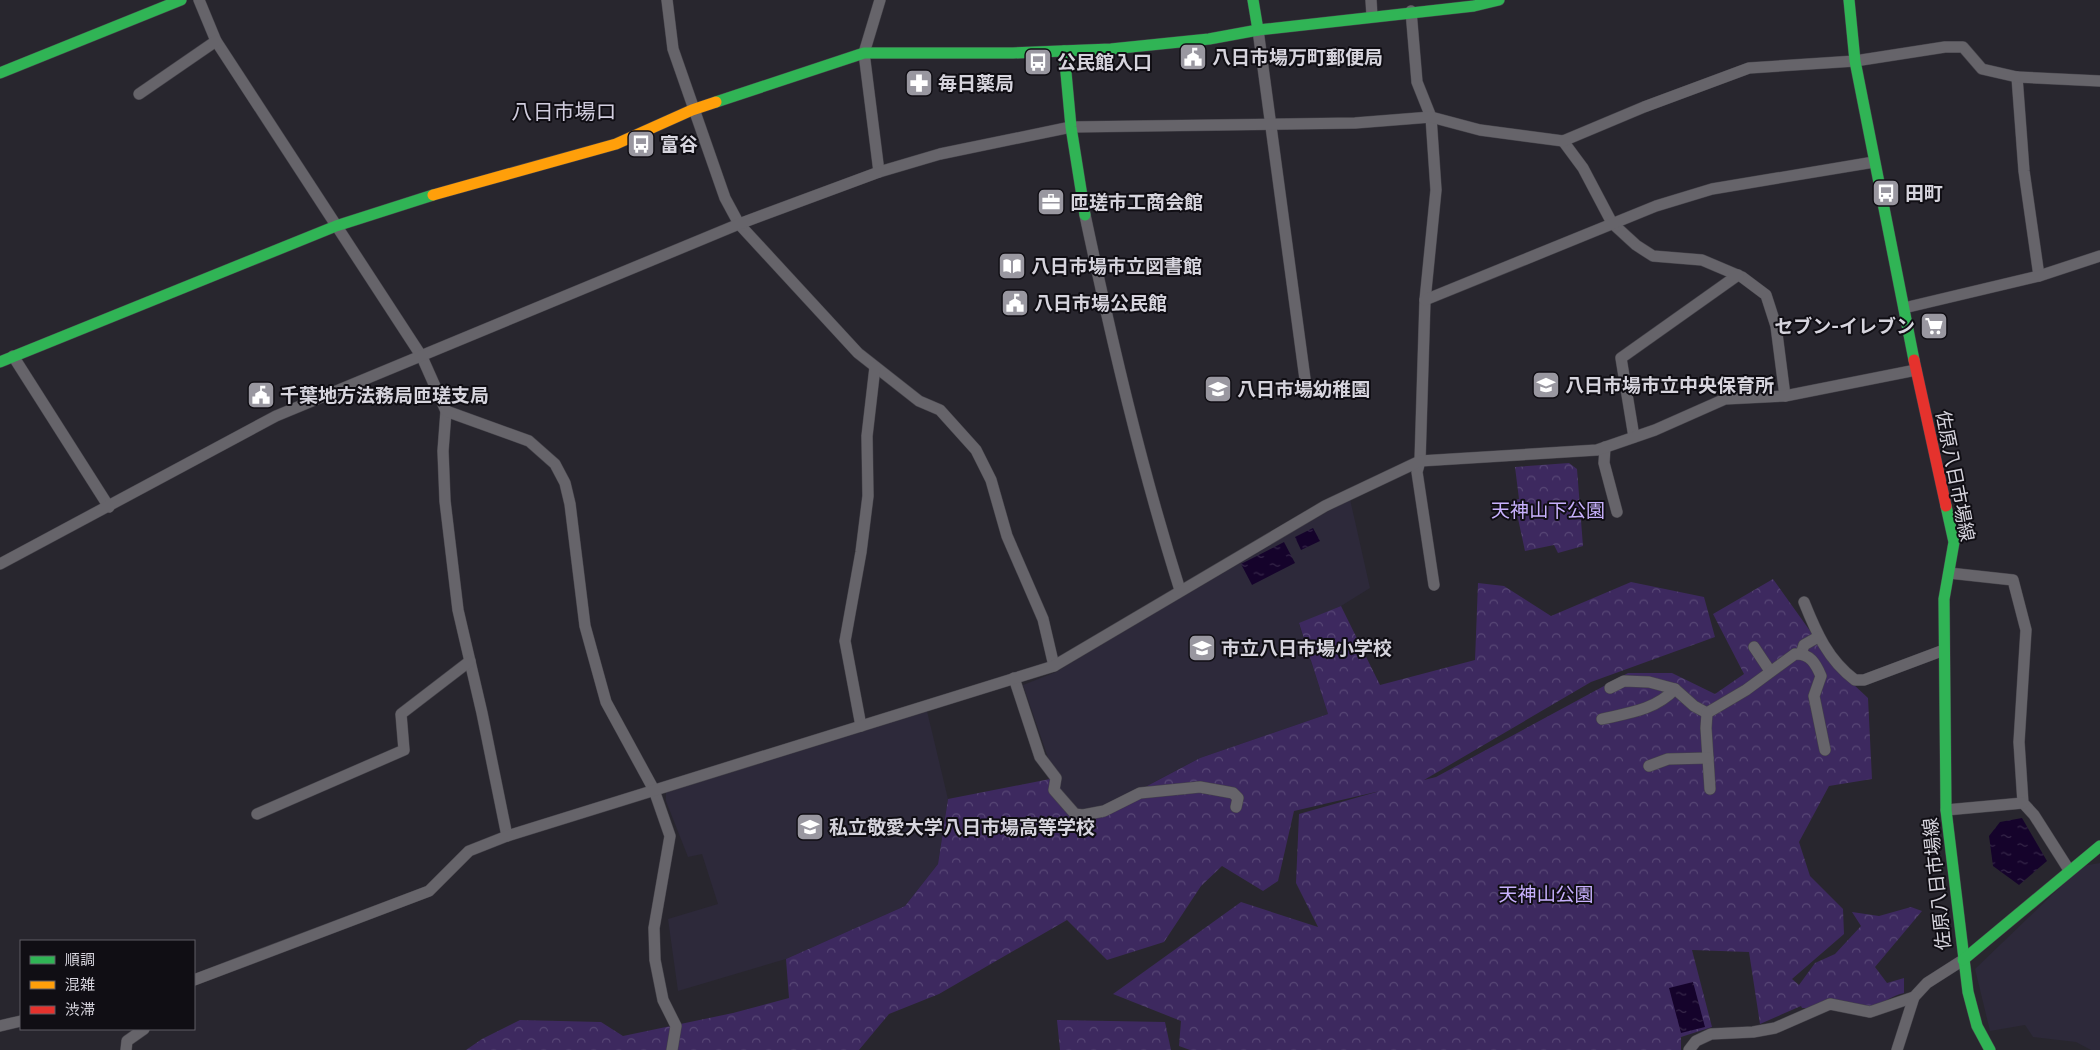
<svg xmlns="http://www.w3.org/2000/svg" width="2100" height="1050" viewBox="0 0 2100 1050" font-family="Figtree,'Noto Sans JP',sans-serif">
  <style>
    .built { fill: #2d293a }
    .forest { fill: url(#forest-crowns) }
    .water { fill: url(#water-ripples) }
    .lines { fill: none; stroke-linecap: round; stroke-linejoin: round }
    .street-casing { stroke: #45434a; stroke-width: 12 }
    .fast-casing { stroke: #45434a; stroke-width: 12 }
    .slow-casing { stroke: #45434a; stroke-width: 12 }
    .jam-casing { stroke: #45434a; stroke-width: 12 }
    .street { stroke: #66646a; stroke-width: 11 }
    .fast { stroke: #30b455; stroke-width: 11 }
    .slow { stroke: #ff9f0a; stroke-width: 11 }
    .jam { stroke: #e5322d; stroke-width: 11 }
    .labels { text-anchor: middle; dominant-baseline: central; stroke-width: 4; stroke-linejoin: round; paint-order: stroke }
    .poi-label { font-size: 19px; font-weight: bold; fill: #d6d4dd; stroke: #100e14; text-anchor: start }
    .street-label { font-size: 19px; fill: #d6d4dd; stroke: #100e14 }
    .park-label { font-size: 19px; fill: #c7b0fc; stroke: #100e14 }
    .quarter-label { font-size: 21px; fill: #d1cdde; stroke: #100e14 }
  </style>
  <defs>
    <pattern id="forest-crowns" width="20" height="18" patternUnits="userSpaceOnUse" patternTransform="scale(1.25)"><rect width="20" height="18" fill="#3d295f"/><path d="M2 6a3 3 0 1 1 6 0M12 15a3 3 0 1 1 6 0" fill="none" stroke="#584776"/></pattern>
    <pattern id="water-ripples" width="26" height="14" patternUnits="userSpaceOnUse" patternTransform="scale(1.25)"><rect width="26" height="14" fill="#15032b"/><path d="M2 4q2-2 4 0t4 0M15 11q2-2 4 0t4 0" fill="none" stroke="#362749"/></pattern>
  </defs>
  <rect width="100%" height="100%" fill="#28262e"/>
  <g class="built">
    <polygon points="1350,499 1370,588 1341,606 1299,624 1328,714 1200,758 1078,822 1055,778 1023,685 1056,672 1230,567"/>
    <polygon points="927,711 948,799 938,864 905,906 786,959 678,991 668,919 718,904 702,854 688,857 666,801 666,791"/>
    <polygon points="2100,863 2100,1050 2091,1050 2076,1042 2033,1037 2025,1025 1990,1031 1975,969 2082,866"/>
  </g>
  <g class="forest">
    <polygon points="1569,463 1577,469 1583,546 1558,553 1554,545 1525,551 1514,500 1519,499 1515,467"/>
    <path d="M1773,579L1838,670L1868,698L1872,779L1829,786L1799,842L1810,876L1843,909L1844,934L1792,979L1799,985L1815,963L1835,954L1861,926L1852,912L1879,916L1911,907L1922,911L1875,967L1887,983L1904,978V993C1891,996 1882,1004 1870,1008H1802L1801,1006L1760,1024L1749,952L1692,950L1712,1027L1681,1037V1050H1190L1179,1046L1181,1021L1113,994L1241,902L1318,927L1296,883L1299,814L1380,791L1294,811L1278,881L1263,891L1222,866L1201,886L1164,942L1107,960L1067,920L939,994L889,1014L859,1050H466L482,1039L520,1020L601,1022L623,1036L733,1013L789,998L786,959L905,906L938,864L948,799L1055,778L1079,822L1200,758L1328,714L1299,623L1341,606L1380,685L1475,660L1478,583L1504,586L1551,616L1631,582L1704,597L1715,637L1591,682L1424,780L1436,777L1628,673H1672L1715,694L1744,674L1713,614Z"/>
    <polygon points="1057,1020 1165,1022 1171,1050 1060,1050"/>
  </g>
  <g class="water">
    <polygon points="1313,528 1320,541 1301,550 1295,537"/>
    <polygon points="1284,542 1295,563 1252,585 1241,564"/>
    <polygon points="2022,818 2047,861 2019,885 1993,866 1989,836 2000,822"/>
    <polygon points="1693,982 1705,1027 1681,1033 1669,988"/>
  </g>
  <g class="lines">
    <g class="street-casing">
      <g id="street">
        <polyline points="199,0 216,41 422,357 446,411 443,451 445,501 458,610 482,713 507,836"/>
        <polyline points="667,0 673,49 725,198 739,224 858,353 919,401 940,410 976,450 991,480 1007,536 1043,619 1054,666"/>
        <polyline points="1371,0 1372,16"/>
        <polyline points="1411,11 1417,82 1431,117 1436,190 1425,300 1420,461 1417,472 1434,585"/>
        <polyline points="1258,30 1305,379"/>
        <polyline points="2017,77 2024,171 2039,276"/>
        <polyline points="139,94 216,41"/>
        <polyline points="1563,141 1583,168 1612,223 1636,245 1653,256 1702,260 1742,277 1766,295 1776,326 1785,396"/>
        <polyline points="879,172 864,53 880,0"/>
        <path d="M1085,215C1112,342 1141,467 1180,590"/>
        <polyline points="1425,300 1656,206 1712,189 1874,162"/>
        <polyline points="1904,308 2039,276 2100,256"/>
        <polyline points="13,356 109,507"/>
        <polyline points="446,411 529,441 555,464 565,483 570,504 585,626 606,702 654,790 670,836 654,928 655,960 663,1000 676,1026 672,1050"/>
        <polyline points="1634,437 1621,358 1738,275"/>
        <polyline points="1605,447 1604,463 1617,512"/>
        <polyline points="0,564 276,416 739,224 879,172 940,154 1071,127 1355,123 1431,117 1480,130 1563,141 1644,107 1749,68 1855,61 1945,47 1963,47 1982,69 2017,77 2100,81"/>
        <polyline points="1949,573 2013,580 2026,630 2019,742 2023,803 2034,815 2069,870"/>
        <path d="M1804,602C1816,632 1828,660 1855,680H1864L1944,650"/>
        <polyline points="1754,647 1770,671"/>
        <polyline points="1801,654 1804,645 1818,637"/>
        <polyline points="1014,678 1040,757 1056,778 1054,790 1075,814 1083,815 1104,811 1140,793 1200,787 1233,793 1238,798 1236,807"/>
        <polyline points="1610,688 1624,681 1649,682 1675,689 1694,706 1707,713"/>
        <path d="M1707,713L1746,690L1795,654C1810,653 1816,664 1821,676L1814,696L1825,750"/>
        <polyline points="1707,713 1706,728 1710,789"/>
        <path d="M1602,719C1629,713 1655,710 1675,689"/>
        <polyline points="861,726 845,641 861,552 868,496 867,436 875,367"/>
        <polyline points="1649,766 1668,759 1708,758"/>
        <polyline points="1946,810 2023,803"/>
        <polyline points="257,814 404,750 401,714 470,661"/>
        <polyline points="194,980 429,891 469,851 507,836 1054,666 1325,506 1420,461 1597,450 1655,430 1725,399 1785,396 1916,370"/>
        <polyline points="0,1026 21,1021"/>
        <polyline points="126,1050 127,1041 144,1029"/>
        <polyline points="1689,1050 1696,1041 1711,1034 1753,1032 1775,1028 1830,1004 1870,1012 1914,997 1927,983 1963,960"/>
        <polyline points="1897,1050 1914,997"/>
      </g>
    </g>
    <g class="fast-casing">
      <g id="fast">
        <polyline points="1253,0 1258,30 1474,6 1499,0"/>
        <polyline points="1849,0 1855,61 1914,360"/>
        <polyline points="1064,51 1071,127 1085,215"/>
        <polyline points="0,73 181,0"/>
        <polyline points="716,102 864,53 1013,53 1111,49 1209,39 1258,30"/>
        <polyline points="0,362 336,226 433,195"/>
        <polyline points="1946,506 1954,542 1944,599 1946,810 1968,992 1977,1026 1990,1050"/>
        <polyline points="1963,960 2100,846"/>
      </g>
    </g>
    <g class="slow-casing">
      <polyline id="slow" points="433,195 616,144 692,110 716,102"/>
    </g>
    <g class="jam-casing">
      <polyline id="jam" points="1914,360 1946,506"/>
    </g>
    <use href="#street" class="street"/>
    <use href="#fast" class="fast"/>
    <use href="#slow" class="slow"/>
    <use href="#jam" class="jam"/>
  </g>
  <defs>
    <g id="civic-square" transform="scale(1.4375)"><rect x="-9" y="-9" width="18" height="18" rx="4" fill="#9997a0" stroke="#100e14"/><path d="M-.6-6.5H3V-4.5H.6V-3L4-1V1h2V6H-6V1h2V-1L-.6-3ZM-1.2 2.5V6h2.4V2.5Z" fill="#fff"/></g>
    <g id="bus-square" transform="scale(1.4375)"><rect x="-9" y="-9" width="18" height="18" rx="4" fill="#9997a0" stroke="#100e14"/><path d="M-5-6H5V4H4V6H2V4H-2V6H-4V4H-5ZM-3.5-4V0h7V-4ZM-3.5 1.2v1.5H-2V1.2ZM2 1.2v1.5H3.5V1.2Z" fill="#fff"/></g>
    <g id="pharmacy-square" transform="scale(1.4375)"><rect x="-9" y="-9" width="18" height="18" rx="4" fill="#9997a0" stroke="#100e14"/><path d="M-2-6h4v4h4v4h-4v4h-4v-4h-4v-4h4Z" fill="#fff"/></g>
    <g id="office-square" transform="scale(1.4375)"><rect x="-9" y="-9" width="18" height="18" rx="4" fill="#9997a0" stroke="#100e14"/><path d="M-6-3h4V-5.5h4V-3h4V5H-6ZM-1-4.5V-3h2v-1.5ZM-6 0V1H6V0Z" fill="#fff"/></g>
    <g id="library-square" transform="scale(1.4375)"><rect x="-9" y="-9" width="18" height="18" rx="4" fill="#9997a0" stroke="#100e14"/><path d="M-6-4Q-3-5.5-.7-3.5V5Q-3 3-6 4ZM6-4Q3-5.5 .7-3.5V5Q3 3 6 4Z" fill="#fff"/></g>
    <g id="supermarket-square" transform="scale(1.4375)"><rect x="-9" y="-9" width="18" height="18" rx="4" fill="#9997a0" stroke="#100e14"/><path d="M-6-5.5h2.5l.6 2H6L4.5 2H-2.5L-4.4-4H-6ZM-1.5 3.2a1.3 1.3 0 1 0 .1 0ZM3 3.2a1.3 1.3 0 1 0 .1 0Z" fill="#fff"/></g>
    <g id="school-square" transform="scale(1.4375)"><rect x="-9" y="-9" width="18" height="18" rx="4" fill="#9997a0" stroke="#100e14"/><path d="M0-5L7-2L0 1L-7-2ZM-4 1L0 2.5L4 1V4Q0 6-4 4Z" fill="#fff"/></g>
  </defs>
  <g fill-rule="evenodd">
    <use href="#civic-square" x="1193" y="57"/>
    <use href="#bus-square" x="1038" y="62"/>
    <use href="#pharmacy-square" x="919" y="83"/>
    <use href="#bus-square" x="641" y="144"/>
    <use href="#bus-square" x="1886" y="193"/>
    <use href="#office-square" x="1051" y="202"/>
    <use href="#library-square" x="1012" y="266"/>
    <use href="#civic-square" x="1015" y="303"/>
    <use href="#supermarket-square" x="1934" y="326"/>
    <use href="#school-square" x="1546" y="385"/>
    <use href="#school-square" x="1218" y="389"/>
    <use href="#civic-square" x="261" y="395"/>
    <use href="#school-square" x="1202" y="648"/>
    <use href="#school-square" x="810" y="827"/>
  </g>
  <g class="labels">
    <g class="poi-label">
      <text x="1212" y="57">八日市場万町郵便局</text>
      <text x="1057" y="62">公民館入口</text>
      <text x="938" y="83">毎日薬局</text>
      <text x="660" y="144">富谷</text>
      <text x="1905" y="193">田町</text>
      <text x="1070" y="202">匝瑳市工商会館</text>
      <text x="1031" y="266">八日市場市立図書館</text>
      <text x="1034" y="303">八日市場公民館</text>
      <text x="1915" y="326" text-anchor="end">セブン-イレブン</text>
      <text x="1565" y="385">八日市場市立中央保育所</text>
      <text x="1237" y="389">八日市場幼稚園</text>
      <text x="280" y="395">千葉地方法務局匝瑳支局</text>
      <text x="1221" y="648">市立八日市場小学校</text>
      <text x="829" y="827">私立敬愛大学八日市場高等学校</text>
    </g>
    <g class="street-label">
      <text transform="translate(1955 476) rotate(79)">佐原八日市場線</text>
      <text transform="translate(1937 884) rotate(-96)">佐原八日市場線</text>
    </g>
    <g class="park-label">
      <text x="1548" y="510">天神山下公園</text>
      <text x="1546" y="894">天神山公園</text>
    </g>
    <g class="quarter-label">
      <text x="564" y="111">八日市場ロ</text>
    </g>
  </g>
  <rect x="20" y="940" width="175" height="90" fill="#100e14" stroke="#5f5d64"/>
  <rect x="30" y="956" width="25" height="8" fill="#30b455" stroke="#5f5d64"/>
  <text x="65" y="965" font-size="15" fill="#d6d4dd">順調</text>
  <rect x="30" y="981" width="25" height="8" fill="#ff9f0a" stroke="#5f5d64"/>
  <text x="65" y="990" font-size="15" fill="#d6d4dd">混雑</text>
  <rect x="30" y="1006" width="25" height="8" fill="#e5322d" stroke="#5f5d64"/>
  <text x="65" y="1015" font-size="15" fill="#d6d4dd">渋滞</text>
</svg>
